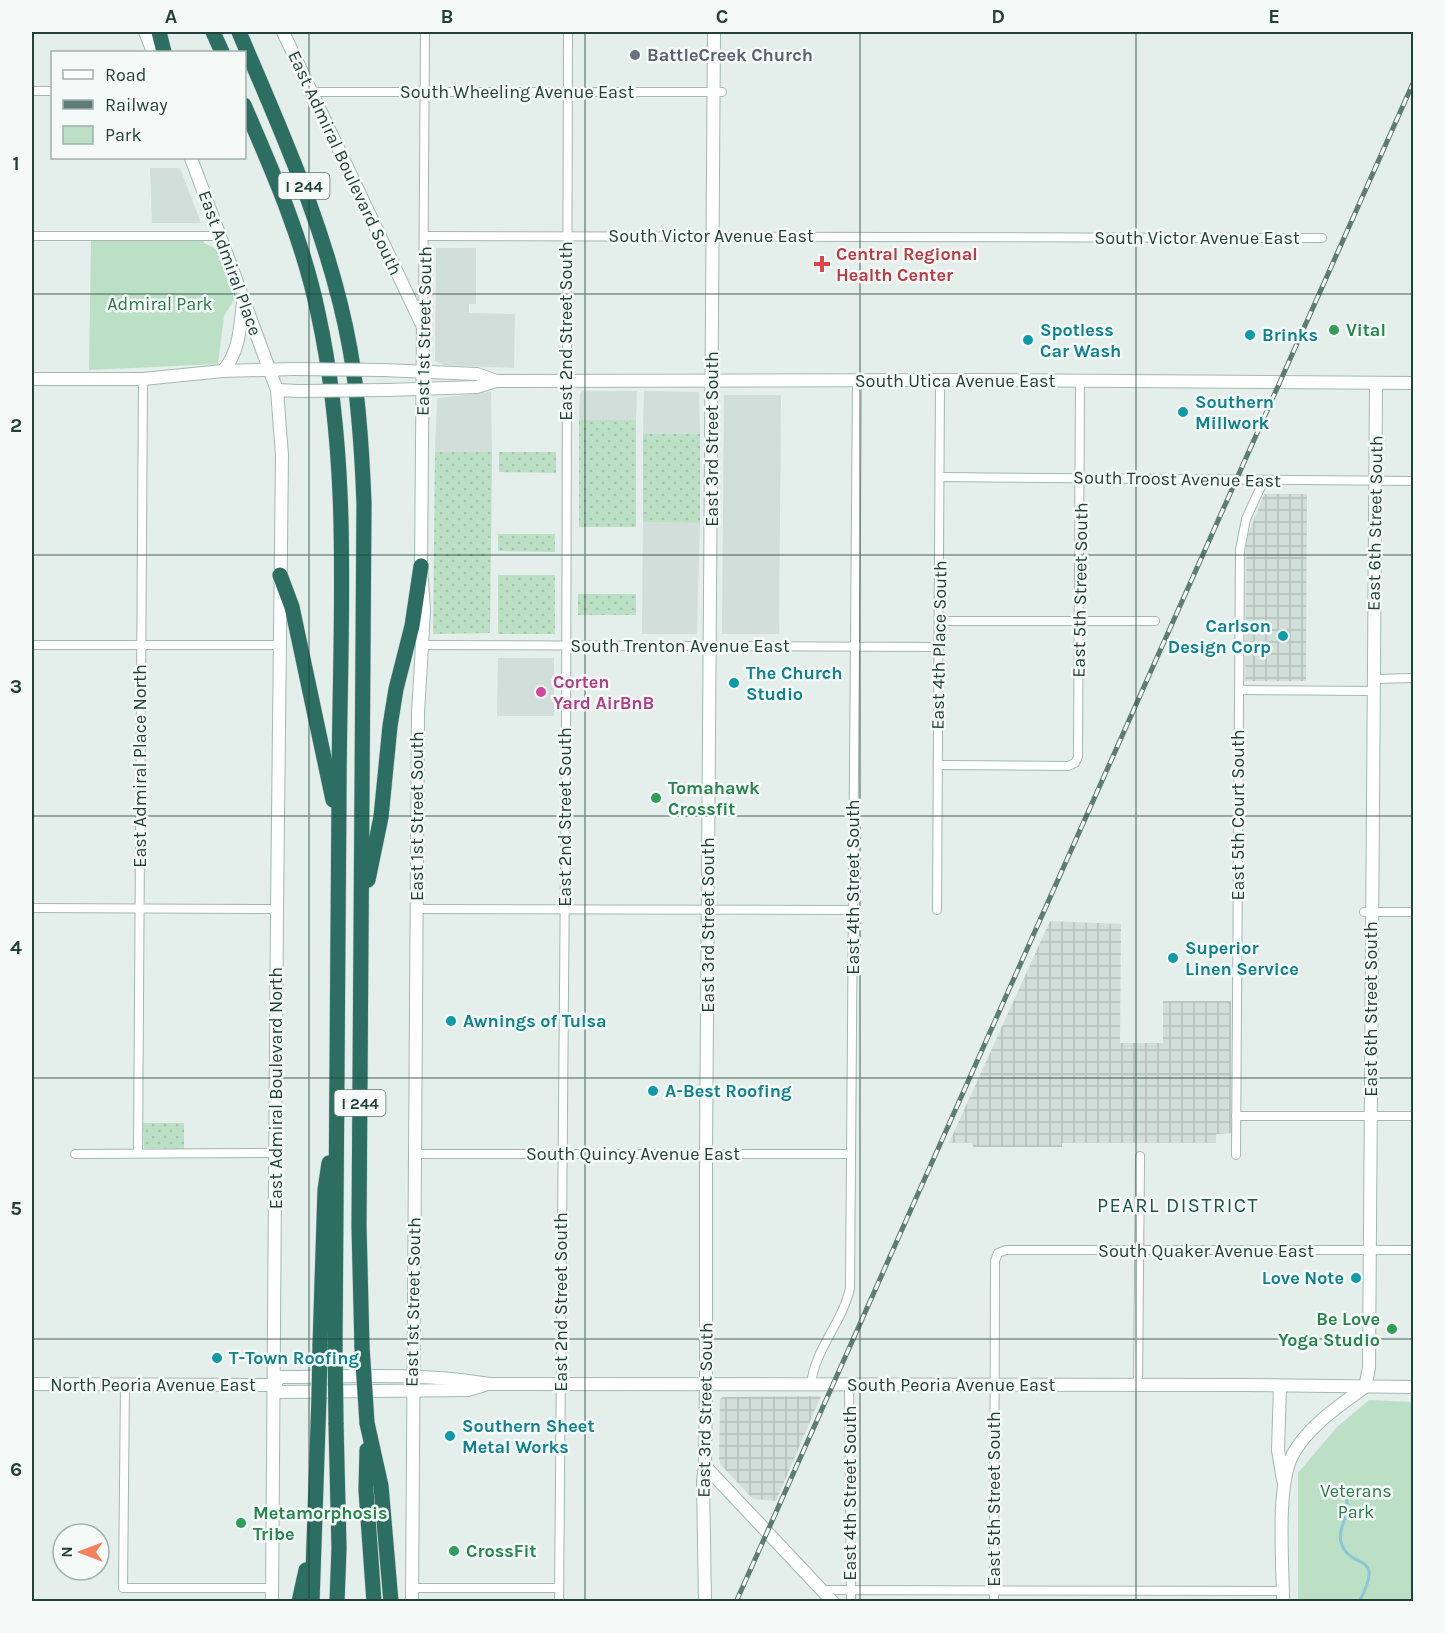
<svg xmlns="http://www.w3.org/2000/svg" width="1445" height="1633" viewBox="0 0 1445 1633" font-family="Karla,sans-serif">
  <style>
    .built { fill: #d2ded9 }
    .industrial { fill: url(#industrial-grid) }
    .grass { fill: url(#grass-dots) }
    .park { fill: #bce0c6 }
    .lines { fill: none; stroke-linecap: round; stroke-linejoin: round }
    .stream { stroke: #8ac8d5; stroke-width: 3 }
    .street-casing { stroke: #a6b7b1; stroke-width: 10 }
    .secondary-casing { stroke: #a2bab2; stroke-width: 14 }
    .highway-casing { stroke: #c1cac8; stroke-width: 16 }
    .street { stroke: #fff; stroke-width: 8 }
    .secondary { stroke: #fff; stroke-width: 12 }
    .highway { stroke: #2d6e62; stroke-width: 15 }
    .rail-casing { stroke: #5d7c74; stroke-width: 5 }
    .rail { stroke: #f5faf8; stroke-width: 3; stroke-dasharray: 9; stroke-linecap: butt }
    .secondary-bridge-casing { stroke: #a2bab2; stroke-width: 14; stroke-linecap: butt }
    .highway-bridge-casing { stroke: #c1cac8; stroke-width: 16; stroke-linecap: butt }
    .secondary-bridge { stroke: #fff; stroke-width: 12 }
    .highway-bridge { stroke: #2d6e62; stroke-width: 15 }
    .grid { fill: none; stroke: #224139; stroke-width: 1.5; stroke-opacity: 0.55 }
    .worship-dot { fill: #6b7280; stroke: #f5faf8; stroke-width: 2 }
    .health-dot { fill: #e0444e; stroke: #f5faf8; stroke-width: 2 }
    .leisure-dot { fill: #2e9e5b; stroke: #f5faf8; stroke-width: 2 }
    .culture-dot { fill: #0f9aa8; stroke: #f5faf8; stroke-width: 2 }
    .hotel-dot { fill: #d1479c; stroke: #f5faf8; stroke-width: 2 }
    .labels { text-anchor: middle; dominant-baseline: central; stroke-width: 5; stroke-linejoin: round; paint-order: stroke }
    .shield { fill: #f5faf8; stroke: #617872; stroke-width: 1.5 }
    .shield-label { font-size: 16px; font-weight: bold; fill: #224139 }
    .worship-label { font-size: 18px; font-weight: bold; fill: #5b616d; stroke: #f5faf8; text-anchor: start }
    .street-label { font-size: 18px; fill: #224139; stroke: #f5faf8 }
    .health-label { font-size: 18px; font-weight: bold; fill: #be3a42; stroke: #f5faf8; text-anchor: start }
    .park-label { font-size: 18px; fill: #2b7a4a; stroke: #f5faf8 }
    .culture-label { font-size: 18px; font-weight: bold; fill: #0d838f; stroke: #f5faf8; text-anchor: start }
    .leisure-label { font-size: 18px; font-weight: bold; fill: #27864d; stroke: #f5faf8; text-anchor: start }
    .hotel-label { font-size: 18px; font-weight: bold; fill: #b23c85; stroke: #f5faf8; text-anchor: start }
    .neighbourhood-label { font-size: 20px; letter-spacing: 1.5px; fill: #1d5447; stroke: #f5faf8 }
    .neatline { fill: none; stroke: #224139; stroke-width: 2 }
    .grid-label { font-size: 20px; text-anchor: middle; font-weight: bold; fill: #224139 }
  </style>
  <defs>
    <pattern id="industrial-grid" width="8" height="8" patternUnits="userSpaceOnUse" patternTransform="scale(1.5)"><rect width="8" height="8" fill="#d2ded9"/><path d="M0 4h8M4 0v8" fill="none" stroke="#b4c0bb"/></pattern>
    <pattern id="grass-dots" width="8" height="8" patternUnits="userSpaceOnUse" patternTransform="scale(1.5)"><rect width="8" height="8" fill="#bce0c6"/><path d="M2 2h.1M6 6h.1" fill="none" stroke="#a1c1ab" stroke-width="1.8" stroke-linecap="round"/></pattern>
  </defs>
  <rect width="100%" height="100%" fill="#e4eeea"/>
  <g class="built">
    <polygon points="150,168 180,168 201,223 152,223"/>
    <polygon points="436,248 476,248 476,304 469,304 469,313 515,314 514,368 444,365 435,361"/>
    <polygon points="582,391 637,391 636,420 579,420 580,394"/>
    <polygon points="644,391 699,392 700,434 643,434"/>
    <polygon points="491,392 492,452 435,452 437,400 438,398"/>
    <polygon points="724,395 781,395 779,634 722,634"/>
    <polygon points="643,522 700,523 697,634 642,634"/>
    <polygon points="498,658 554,658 554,716 497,716"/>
  </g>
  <g class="industrial">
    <polygon points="1264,494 1307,494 1306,681 1245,681 1246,540"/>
    <polygon points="1050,921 1121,924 1120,1043 1163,1043 1163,1001 1231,1001 1231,1133 1216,1134 1216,1143 1062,1143 1062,1147 973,1147 972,1143 949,1143"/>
    <polygon points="821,1396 776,1501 753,1499 721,1465 719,1460 720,1399 723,1397"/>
  </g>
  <g class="grass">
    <rect x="579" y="420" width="57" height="107"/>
    <polygon points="643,434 700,434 700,523 643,522"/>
    <polygon points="435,452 492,452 490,633 433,634"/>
    <polygon points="499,452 556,452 556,473 499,472"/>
    <polygon points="498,534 555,534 555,552 498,551"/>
    <rect x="498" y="575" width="57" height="59"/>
    <rect x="578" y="594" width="58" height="21"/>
    <polygon points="143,1123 184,1123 184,1149 144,1148"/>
  </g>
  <g class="park">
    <polygon points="91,241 204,241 204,243 216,249 231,285 234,300 224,316 218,364 89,370"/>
    <polygon points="1369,1400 1413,1402 1413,1601 1298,1601 1298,1473 1337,1427"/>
  </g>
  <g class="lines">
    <path class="stream" d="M1345,1488C1346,1495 1348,1503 1347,1511C1345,1521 1338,1532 1341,1542C1349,1572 1387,1549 1359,1602"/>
    <g class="street-casing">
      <g id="street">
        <polyline points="32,91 52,91"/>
        <polyline points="311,92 722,92"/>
        <polyline points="32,236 220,236"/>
        <polyline points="425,236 1322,238"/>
        <polyline points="423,323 425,32"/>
        <polyline points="940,477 1414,481"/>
        <polyline points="939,621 1155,621"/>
        <polyline points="32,645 279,645"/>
        <polyline points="422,645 939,647"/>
        <polyline points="1373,679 1414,678"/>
        <polyline points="1239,690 1373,691"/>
        <polyline points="938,765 1068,766 1075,763 1078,757 1080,380"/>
        <polyline points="32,908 277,909"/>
        <polyline points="417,909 853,910"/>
        <polyline points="937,910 940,380"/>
        <polyline points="1364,912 1414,912"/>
        <polyline points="1236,1116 1414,1116"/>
        <polyline points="138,1153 143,379"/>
        <polyline points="75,1154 275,1153"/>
        <polyline points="415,1154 851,1154"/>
        <polyline points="1236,1155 1240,550 1246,519 1264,480"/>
        <polyline points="125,1384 123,1588 272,1588"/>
        <path d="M811,1385C814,1350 843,1322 850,1288L857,381"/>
        <polyline points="849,1385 851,1602"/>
        <polyline points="1138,1386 1140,1156"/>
        <polyline points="412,1588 559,1588"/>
        <polyline points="823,1590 1283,1591"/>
        <polyline points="559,1602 566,746 568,32"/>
        <polyline points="994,1602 995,1261 998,1253 1006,1250 1414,1250"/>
      </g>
    </g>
    <g class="secondary-casing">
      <g id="secondary">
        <polyline points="145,32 153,52"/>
        <polyline points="283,32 423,327 421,566 424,611 418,713 412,1602"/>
        <polyline points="191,158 277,390 282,455 277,909 272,1602"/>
        <polyline points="383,370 477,374 496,381"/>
        <path d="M223,371C240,351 240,327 243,302"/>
        <polyline points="32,379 143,379 223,371 294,369"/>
        <polyline points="277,390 298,391"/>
        <polyline points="387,390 477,387 496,381 978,380 1414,383"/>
        <polyline points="32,1384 274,1385"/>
        <path d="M274,1385L280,1377C347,1377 423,1372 489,1384L1247,1385L1414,1387"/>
        <polyline points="274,1385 280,1392 468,1390 485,1385"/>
        <polyline points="1280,1386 1278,1450 1283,1480"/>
        <polyline points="705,1466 833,1602"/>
        <polyline points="705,1602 703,1481 705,1466 706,1385 706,1154 714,32"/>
        <path d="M1283,1602C1283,1564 1276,1488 1292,1456C1307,1427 1339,1406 1365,1387L1369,1368L1376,383"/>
      </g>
    </g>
    <g class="highway-casing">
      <g id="highway">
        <polyline points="159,32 164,52"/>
        <polyline points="213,32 222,52"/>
        <path d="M239,32C283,135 330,238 350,349C359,400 362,451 364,503L359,1227L362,1347"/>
        <path d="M244,105C273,172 303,240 318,313C353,472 339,635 339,797C338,980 337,1163 335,1346"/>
        <polyline points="280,575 292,607 333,800"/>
        <polyline points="368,880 381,817 390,726 396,689 412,626 421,566"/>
        <polyline points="320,1346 325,1190 329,1163"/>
        <polyline points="336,1423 339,1548 337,1602"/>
        <polyline points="367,1423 381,1486 391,1602"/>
        <polyline points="367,1450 366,1490 374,1602"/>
        <polyline points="299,1602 306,1570"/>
        <polyline points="312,1602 319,1397"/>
      </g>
    </g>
    <use href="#street" class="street"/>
    <use href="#secondary" class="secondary"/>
    <use href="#highway" class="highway"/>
    <g class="rail-casing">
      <polyline id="rail" points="736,1602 1414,81"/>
    </g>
    <use href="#rail" class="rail"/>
    <g class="secondary-bridge-casing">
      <g id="secondary-bridge">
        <polyline points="294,369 383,370"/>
        <polyline points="298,391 387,390"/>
      </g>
    </g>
    <g class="highway-bridge-casing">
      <g id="highway-bridge">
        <polyline points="335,1346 336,1423"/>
        <polyline points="362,1347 367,1423"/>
        <polyline points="319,1397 320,1346"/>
      </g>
    </g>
    <use href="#secondary-bridge" class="secondary-bridge"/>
    <use href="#highway-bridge" class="highway-bridge"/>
  </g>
  <path class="grid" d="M309,32V1602M585,32V1602M860,32V1602M1136,32V1602M32,294H1414M32,555H1414M32,816H1414M32,1078H1414M32,1339H1414"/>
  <circle class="worship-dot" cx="635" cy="55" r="6"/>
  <path class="health-dot" d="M819 255h6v6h6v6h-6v6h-6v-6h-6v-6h6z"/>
  <g class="leisure-dot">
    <circle cx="1334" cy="330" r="6"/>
    <circle cx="656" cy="798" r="6"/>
    <circle cx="1392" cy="1329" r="6"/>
    <circle cx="241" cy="1523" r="6"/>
    <circle cx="454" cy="1551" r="6"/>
  </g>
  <g class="culture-dot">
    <circle cx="1250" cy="335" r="6"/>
    <circle cx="1028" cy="340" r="6"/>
    <circle cx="1183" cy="412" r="6"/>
    <circle cx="1283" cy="636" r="6"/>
    <circle cx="734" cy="683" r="6"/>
    <circle cx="1173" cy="958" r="6"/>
    <circle cx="451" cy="1021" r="6"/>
    <circle cx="653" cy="1091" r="6"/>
    <circle cx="1356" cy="1278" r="6"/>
    <circle cx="217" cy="1358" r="6"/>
    <circle cx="450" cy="1436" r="6"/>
  </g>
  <circle class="hotel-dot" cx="541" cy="692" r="6"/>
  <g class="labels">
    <g class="shield">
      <rect x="278.5" y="173" width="51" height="26" rx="4.5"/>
      <rect x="334.5" y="1090" width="51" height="26" rx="4.5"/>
    </g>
    <g class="shield-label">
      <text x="304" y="186">I 244</text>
      <text x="360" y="1103">I 244</text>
    </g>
    <g class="worship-label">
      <text x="647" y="55">BattleCreek Church</text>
    </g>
    <g class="street-label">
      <text x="517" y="92">South Wheeling Avenue East</text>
      <text transform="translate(345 163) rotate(65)">East Admiral Boulevard South</text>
      <text x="711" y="236">South Victor Avenue East</text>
      <text x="1197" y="238">South Victor Avenue East</text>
      <text transform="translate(230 263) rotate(70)">East Admiral Place</text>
      <text transform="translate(424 331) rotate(-89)">East 1st Street South</text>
      <text transform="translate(566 331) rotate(-90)">East 2nd Street South</text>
      <text x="955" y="381">South Utica Avenue East</text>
      <text transform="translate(712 439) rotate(-90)">East 3rd Street South</text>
      <text transform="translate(1177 479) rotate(1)">South Troost Avenue East</text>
      <text transform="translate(1375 523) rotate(-89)">East 6th Street South</text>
      <text transform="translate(1080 590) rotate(-89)">East 5th Street South</text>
      <text transform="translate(939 645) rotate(-89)">East 4th Place South</text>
      <text x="680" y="646">South Trenton Avenue East</text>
      <text transform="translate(140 766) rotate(-90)">East Admiral Place North</text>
      <text transform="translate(1238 815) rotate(-90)">East 5th Court South</text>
      <text transform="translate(417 816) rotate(-90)">East 1st Street South</text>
      <text transform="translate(565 817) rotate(-90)">East 2nd Street South</text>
      <text transform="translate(853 887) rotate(-90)">East 4th Street South</text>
      <text transform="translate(708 925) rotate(-90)">East 3rd Street South</text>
      <text transform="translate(1371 1009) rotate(-90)">East 6th Street South</text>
      <text transform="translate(276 1088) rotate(-90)">East Admiral Boulevard North</text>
      <text x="633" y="1154">South Quincy Avenue East</text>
      <text x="1206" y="1251">South Quaker Avenue East</text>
      <text transform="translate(413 1302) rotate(-89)">East 1st Street South</text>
      <text transform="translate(561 1302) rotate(-90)">East 2nd Street South</text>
      <text x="153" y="1385">North Peoria Avenue East</text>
      <text x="951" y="1385">South Peoria Avenue East</text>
      <text transform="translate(705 1410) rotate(-89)">East 3rd Street South</text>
      <text transform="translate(850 1493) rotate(-90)">East 4th Street South</text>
      <text transform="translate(994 1499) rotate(-90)">East 5th Street South</text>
    </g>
    <g class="health-label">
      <text x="836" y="254">Central Regional<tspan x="836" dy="21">Health Center</tspan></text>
    </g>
    <g class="park-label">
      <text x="160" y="304">Admiral Park</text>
      <text x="1356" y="1491">Veterans<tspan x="1356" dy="21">Park</tspan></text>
    </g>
    <g class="culture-label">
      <text x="1040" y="330">Spotless<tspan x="1040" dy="21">Car Wash</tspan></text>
      <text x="1262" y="335">Brinks</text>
      <text x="1195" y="402">Southern<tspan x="1195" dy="21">Millwork</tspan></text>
      <text x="1271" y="626" text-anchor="end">Carlson<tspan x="1271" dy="21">Design Corp</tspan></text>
      <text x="746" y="673">The Church<tspan x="746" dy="21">Studio</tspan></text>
      <text x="1185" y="948">Superior<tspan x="1185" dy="21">Linen Service</tspan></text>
      <text x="463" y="1021">Awnings of Tulsa</text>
      <text x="665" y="1091">A-Best Roofing</text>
      <text x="1344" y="1278" text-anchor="end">Love Note</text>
      <text x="229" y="1358">T-Town Roofing</text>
      <text x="462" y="1426">Southern Sheet<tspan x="462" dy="21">Metal Works</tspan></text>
    </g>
    <g class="leisure-label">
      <text x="1346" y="330">Vital</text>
      <text x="668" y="788">Tomahawk<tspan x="668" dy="21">Crossfit</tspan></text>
      <text x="1380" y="1319" text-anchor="end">Be Love<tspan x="1380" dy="21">Yoga Studio</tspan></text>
      <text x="253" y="1513">Metamorphosis<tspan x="253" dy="21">Tribe</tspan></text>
      <text x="466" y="1551">CrossFit</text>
    </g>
    <g class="hotel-label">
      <text x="553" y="682">Corten<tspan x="553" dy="21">Yard AirBnB</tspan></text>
    </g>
    <g class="neighbourhood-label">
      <text x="1178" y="1205">PEARL DISTRICT</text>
    </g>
  </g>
  <rect width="1445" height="1633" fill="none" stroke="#f5faf8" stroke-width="66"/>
  <rect x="51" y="51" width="195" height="108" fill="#f5faf8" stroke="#a1b0ac" stroke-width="1.5"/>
  <rect x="63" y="70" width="30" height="9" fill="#ffffff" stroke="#a1b0ac" stroke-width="1.5"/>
  <text x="105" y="81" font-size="18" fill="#224139">Road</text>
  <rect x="63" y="100" width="30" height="9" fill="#5d7c74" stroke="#a1b0ac" stroke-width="1.5"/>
  <text x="105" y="111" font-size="18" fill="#224139">Railway</text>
  <rect x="63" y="126" width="30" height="18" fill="#bce0c6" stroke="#a1b0ac" stroke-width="1.5"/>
  <text x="105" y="141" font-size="18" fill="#224139">Park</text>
  <g transform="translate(81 1552) rotate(270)"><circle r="28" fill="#f5faf8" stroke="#a1b0ac" stroke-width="1.5"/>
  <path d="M0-4.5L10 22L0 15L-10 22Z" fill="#f78259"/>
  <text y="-9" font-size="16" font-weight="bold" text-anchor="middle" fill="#224139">N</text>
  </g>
  <rect x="33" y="33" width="1379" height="1567" class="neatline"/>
  <g class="grid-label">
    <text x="171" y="23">A</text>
    <text x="447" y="23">B</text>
    <text x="722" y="23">C</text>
    <text x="998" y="23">D</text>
    <text x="1274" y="23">E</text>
    <text x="16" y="170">1</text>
    <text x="16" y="432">2</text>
    <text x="16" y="693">3</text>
    <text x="16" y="954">4</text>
    <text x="16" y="1215">5</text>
    <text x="16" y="1476">6</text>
  </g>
</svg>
